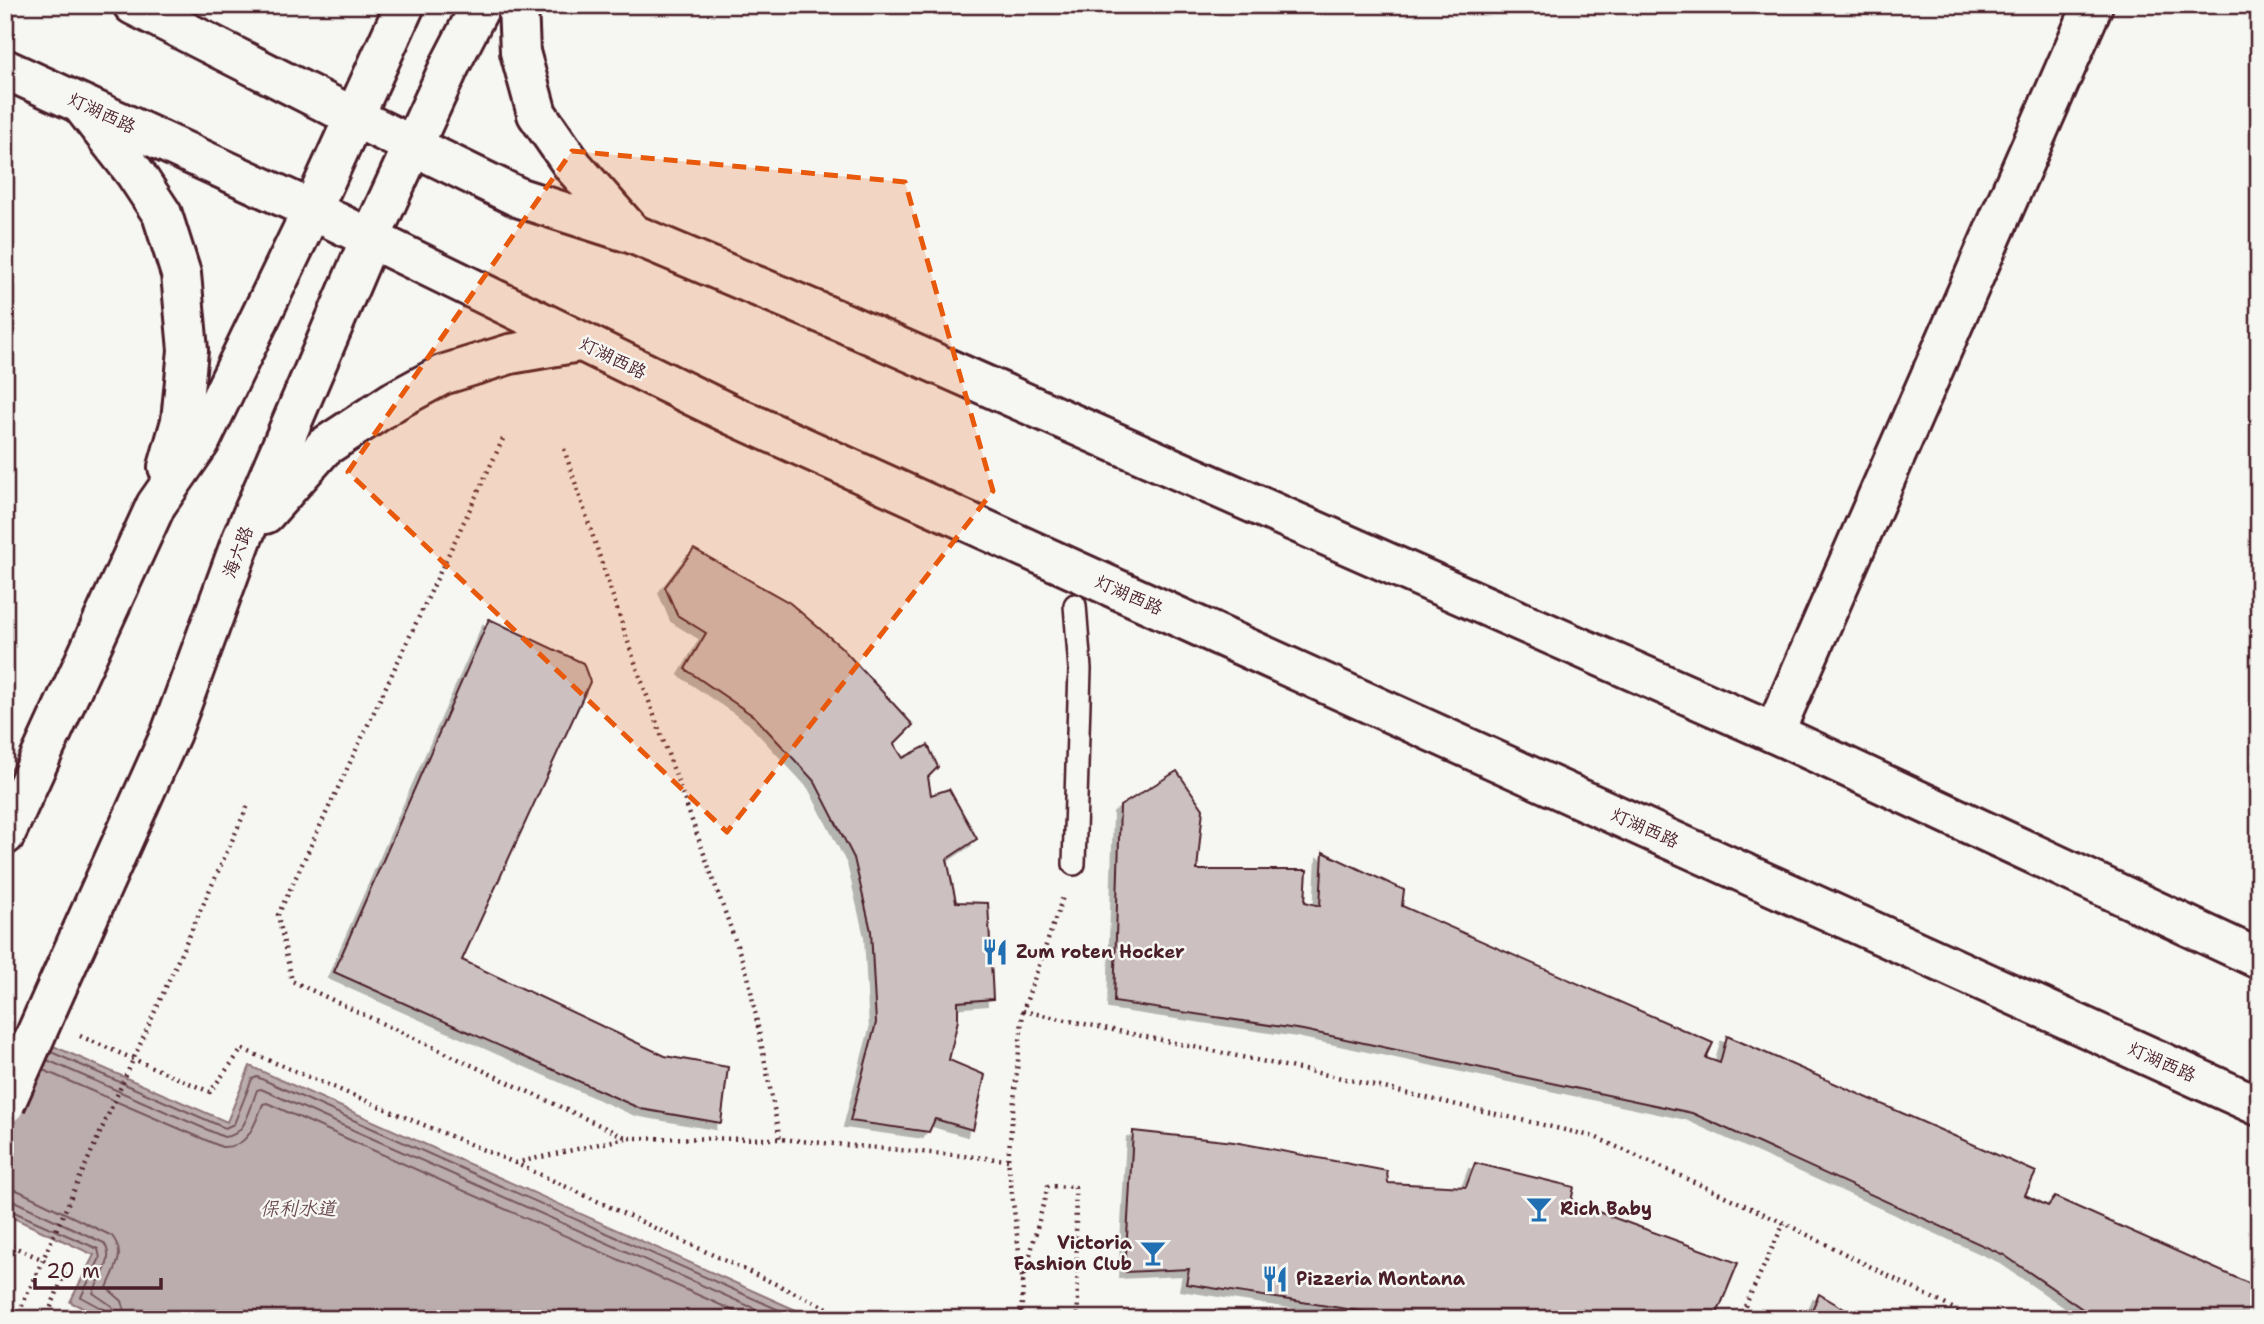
<svg xmlns="http://www.w3.org/2000/svg" width="2264" height="1324" viewBox="0 0 2264 1324" font-family="'Shantell Sans','LXGW WenKai TC',sans-serif">
  <style>
    .water { fill: #bbadae; stroke: #8e747a; stroke-width: 2 }
    .lines { fill: none; stroke-linecap: round; stroke-linejoin: round }
    .shore { stroke: #77585f; stroke-width: 2 }
    .building { fill: #ccc1c0; stroke: #4a1f2b; stroke-width: 2; filter: url(#shadow) }
    .lane-casing { stroke: #4a1f2b; stroke-width: 26 }
    .secondary-casing { stroke: #4a1f2b; stroke-width: 44 }
    .path { stroke: #4a1f2b; stroke-width: 4.5; stroke-dasharray: 2 5; stroke-linecap: butt }
    .lane { stroke: #f6f6f2; stroke-width: 21 }
    .secondary { stroke: #f6f6f2; stroke-width: 38 }
    .secondary-bridge-casing { stroke: #4a1f2b; stroke-width: 44; stroke-linecap: butt }
    .path-bridge { stroke: #4a1f2b; stroke-width: 4.5; stroke-dasharray: 2 5; stroke-linecap: butt }
    .secondary-bridge { stroke: #f6f6f2; stroke-width: 38 }
    .marked { fill: #e8590c; fill-opacity: 0.2; stroke: #e8590c; stroke-width: 5; stroke-dasharray: 14 9; stroke-linejoin: round }
    .labels { text-anchor: middle; dominant-baseline: central; stroke-width: 5; stroke-linejoin: round; paint-order: stroke }
    .street-label { font-size: 18px; fill: #4a1f2b; stroke: #f6f6f2 }
    .poi-label { font-size: 18px; font-weight: bold; fill: #4a1f2b; stroke: #f6f6f2; text-anchor: start }
    .water-label { font-size: 19px; font-style: italic; fill: #6c4a52; stroke: #f6f6f2 }
  </style>
  <defs>
    <filter id="shadow"><feDropShadow dx="-6" dy="6" stdDeviation="0" flood-color="#0004"/></filter>
  </defs>
  <rect width="100%" height="100%" fill="#f6f6f2"/>
  <filter id="ink" filterUnits="userSpaceOnUse"><feTurbulence type="fractalNoise" baseFrequency=".0143" numOctaves="2"/><feDisplacementMap in="SourceGraphic" scale="14" xChannelSelector="R" yChannelSelector="G"/><feConvolveMatrix kernelMatrix="1 2 1 2 8 2 1 2 1" color-interpolation-filters="sRGB"/></filter>
  <g filter="url(#ink)">
    <polygon class="water" points="5,1025 227,1122 250,1066 816,1319 107,1319 70,1302 94,1255 5,1214"/>
    <g class="lines">
      <g class="shore">
        <polyline points="51,1052 225,1128 234,1124 252,1079 257,1077 799,1319"/>
        <path d="M47,1060L224,1137C246,1136 250,1108 257,1090L261,1089L778,1319"/>
        <path d="M43,1070L222,1147C249,1148 254,1125 263,1104L267,1103L752,1319"/>
        <path d="M5,1188L19,1191L112,1236C127,1255 114,1269 107,1288L122,1301L127,1319"/>
        <path d="M5,1199L14,1201L104,1243C116,1260 99,1277 93,1293L112,1306L117,1319"/>
        <polyline points="5,1208 98,1249 100,1258 81,1297 105,1310 108,1319"/>
      </g>
    </g>
    <g class="building">
      <polygon points="694,549 790,603 841,647 913,725 894,744 903,758 928,745 938,767 928,777 931,795 949,789 977,839 947,859 956,902 988,903 993,999 958,1002 958,1020 949,1060 985,1075 973,1130 935,1119 929,1132 850,1121 876,1023 871,931 854,858 815,782 755,717 685,669 706,633 677,615 665,587"/>
      <polygon points="489,619 583,663 590,682 462,960 665,1056 728,1067 721,1123 641,1109 334,972"/>
      <polygon points="1177,771 1203,809 1197,870 1307,870 1305,902 1320,906 1323,852 1404,890 1402,906 1713,1043 1706,1058 1720,1063 1727,1036 2036,1172 2025,1195 2048,1206 2055,1197 2259,1288 2259,1319 2097,1319 2004,1255 1692,1113 1303,1030 1114,1002 1120,806"/>
      <polygon points="1133,1131 1234,1142 1387,1171 1388,1183 1466,1187 1475,1163 1574,1187 1571,1202 1738,1263 1715,1319 1411,1319 1186,1284 1189,1269 1125,1272"/>
      <polygon points="1819,1294 1861,1319 1808,1319"/>
    </g>
    <g class="lines">
      <g class="lane-casing">
        <polyline id="lane" points="1074,864 1080,669 1075,605"/>
      </g>
      <g class="secondary-casing">
        <g id="secondary">
          <polyline points="133,5 354,117 520,198 633,234 842,322 1774,733 2259,959"/>
          <polyline points="518,5 520,52 537,114 573,166 631,232"/>
          <polyline points="5,69 312,210 732,415 2259,1106"/>
          <polyline points="84,108 135,173 162,214 181,274 188,350 181,421 168,467"/>
          <polyline points="265,514 324,447 394,401 442,375 510,354 579,342"/>
          <polyline points="1774,733 2093,5"/>
          <polyline points="5,835 156,505 200,442 312,210 405,5"/>
          <polyline points="57,987 171,733 242,539 370,239 451,63 481,5"/>
        </g>
      </g>
      <g class="path">
        <polyline points="503,439 278,915 292,981 627,1138 780,1139 1008,1160"/>
        <polyline points="564,449 633,657 748,976 780,1139"/>
        <polyline points="1023,1011 1337,1077 1595,1137 1784,1223 1974,1319"/>
        <polyline points="80,1036 210,1092 242,1049 515,1163 851,1319"/>
        <polyline points="515,1163 626,1138"/>
        <polyline points="5,1243 66,1270 46,1319"/>
        <polyline points="1023,1282 1048,1186 1075,1187 1078,1302 1077,1319"/>
        <polyline points="1021,1319 1023,1285 1008,1160 1023,1011 1064,894"/>
        <polyline points="1739,1319 1784,1223"/>
      </g>
      <use href="#lane" class="lane"/>
      <use href="#secondary" class="secondary"/>
      <g class="secondary-bridge-casing">
        <polyline id="secondary-bridge" points="5,1104 57,987"/>
      </g>
      <polyline class="path-bridge" points="16,1319 249,803"/>
      <use href="#secondary-bridge" class="secondary-bridge"/>
    </g>
  </g>
  <path class="marked" d="M572,151L905,182L993,491L727,832L348,472Z"/>
  <defs>
    <g id="restaurant-bare" transform="scale(2.1)"><path d="M-5-6h1v4h1v-4h1v4h1v-4h1v5L-1.5 .5V6h-2V.5L-5-1ZM5-6V6H3V1.5H1.5Q1.5-4 5-6Z" fill="#1f6fb2" stroke="#f6f6f2" stroke-width="2.5" paint-order="stroke"/></g>
    <g id="bar-bare" transform="scale(2.1)"><path d="M-6-5H6L.8 .8V4.5H3.5V6h-7V4.5H-.8V.8Z" fill="#1f6fb2" stroke="#f6f6f2" stroke-width="2.5" paint-order="stroke"/></g>
  </defs>
  <g fill-rule="evenodd">
    <use href="#restaurant-bare" x="995" y="952"/>
    <use href="#bar-bare" x="1539" y="1209"/>
    <use href="#bar-bare" x="1153" y="1253"/>
    <use href="#restaurant-bare" x="1275" y="1279"/>
  </g>
  <g class="labels">
    <g class="street-label">
      <text transform="translate(102 113) rotate(25)">灯湖西路</text>
      <text transform="translate(613 358) rotate(26)">灯湖西路</text>
      <text transform="translate(238 552) rotate(-69)">海六路</text>
      <text transform="translate(1129 595) rotate(24)">灯湖西路</text>
      <text transform="translate(1645 828) rotate(24)">灯湖西路</text>
      <text transform="translate(2162 1062) rotate(24)">灯湖西路</text>
    </g>
    <g class="poi-label">
      <text x="1016" y="952">Zum roten Hocker</text>
      <text x="1560" y="1209">Rich Baby</text>
      <text x="1132" y="1243" text-anchor="end">Victoria<tspan x="1132" dy="21">Fashion Club</tspan></text>
      <text x="1296" y="1279">Pizzeria Montana</text>
    </g>
    <g class="water-label">
      <text x="298" y="1208">保利水道</text>
    </g>
  </g>
  <rect width="2264" height="1324" fill="none" stroke="#f6f6f2" stroke-width="28"/>
  <rect x="14" y="14" width="2236" height="1296" fill="none" stroke="#4a1f2b" stroke-width="2.5" filter="url(#ink)"/>
  <path d="M35 1278v10h126v-10" fill="none" stroke="#4a1f2b" stroke-width="3.5"/>
  <text x="46" y="1278" font-size="21" fill="#4a1f2b" stroke="#f6f6f2" stroke-width="5" paint-order="stroke">20 m</text>
</svg>
